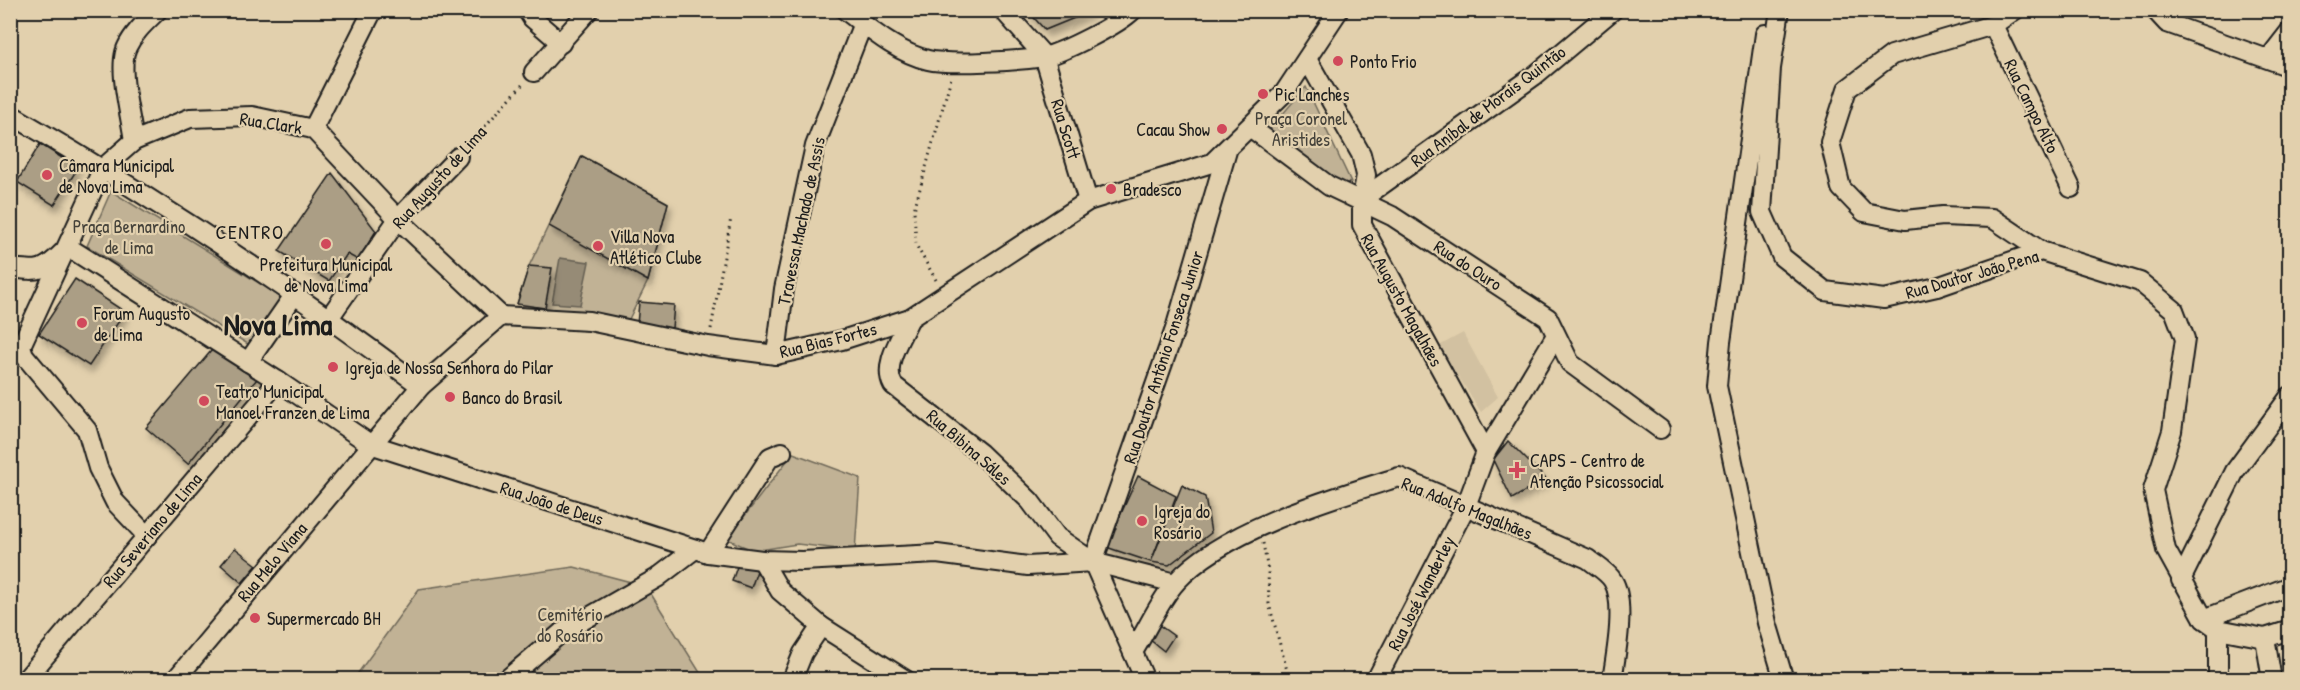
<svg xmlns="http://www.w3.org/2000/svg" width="2300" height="690" viewBox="0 0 2300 690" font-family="'Patrick Hand',sans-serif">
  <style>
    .built { fill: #d2c1a1 }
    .green { fill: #c1b295; stroke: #6e6758; stroke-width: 1.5 }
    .water { fill: #968b76; stroke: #655f52; stroke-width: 1.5 }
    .building { fill: #ab9e85; stroke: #1c1c1c; stroke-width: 1.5; filter: url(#shadow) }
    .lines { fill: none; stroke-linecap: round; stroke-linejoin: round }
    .minor-casing { stroke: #1c1c1c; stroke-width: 22 }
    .path { stroke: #1c1c1c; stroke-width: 3; stroke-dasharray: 1.5 4.5; stroke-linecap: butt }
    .minor { stroke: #e2d0ad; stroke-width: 18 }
    .poi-dot { fill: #d1495b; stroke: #e2d0ad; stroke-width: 2 }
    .labels { text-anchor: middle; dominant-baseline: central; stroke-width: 4.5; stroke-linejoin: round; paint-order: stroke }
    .poi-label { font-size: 18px; fill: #1c1c1c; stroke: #e2d0ad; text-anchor: start }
    .street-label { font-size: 18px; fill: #1c1c1c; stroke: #e2d0ad }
    .park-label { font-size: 18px; fill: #45423a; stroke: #e2d0ad }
    .neighbourhood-label { font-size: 20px; letter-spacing: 1.5px; fill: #1c1c1c; stroke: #e2d0ad }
    .town-label { font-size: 30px; font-weight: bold; fill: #1c1c1c; stroke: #e2d0ad }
  </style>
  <defs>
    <filter id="shadow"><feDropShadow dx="3.5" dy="6" stdDeviation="3" flood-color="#0004"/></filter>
  </defs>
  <rect width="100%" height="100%" fill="#e2d0ad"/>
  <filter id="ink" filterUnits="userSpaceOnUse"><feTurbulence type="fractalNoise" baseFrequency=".0167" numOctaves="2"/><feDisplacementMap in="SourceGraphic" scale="12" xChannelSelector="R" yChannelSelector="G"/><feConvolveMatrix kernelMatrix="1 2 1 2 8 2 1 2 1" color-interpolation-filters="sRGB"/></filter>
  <g filter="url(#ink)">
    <polygon class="built" points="1463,333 1498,397 1481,412 1439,346"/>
    <g class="green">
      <polygon points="1306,87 1351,182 1341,184 1267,132"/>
      <polygon points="582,156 668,203 648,281 629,319 517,304 529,266"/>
      <polygon points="111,191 283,298 251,346 87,246"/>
      <polygon points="793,453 860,478 855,551 797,544 754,551 727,539"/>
      <polygon points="574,567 646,586 704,679 353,680 419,589"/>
    </g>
    <polygon class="water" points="560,258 589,262 580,305 552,303"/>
    <g class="building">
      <polygon points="1027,10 1094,10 1045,30"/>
      <polygon points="40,144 78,168 54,205 17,182"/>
      <polygon points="582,156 668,203 648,281 549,226"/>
      <polygon points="332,173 376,231 358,260 347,254 329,281 279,251"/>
      <polygon points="529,266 552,268 545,308 517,304"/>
      <polygon points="75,279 125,312 89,366 39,334"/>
      <polygon points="639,302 674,305 672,328 637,325"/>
      <polygon points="217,344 261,374 188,464 146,428"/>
      <polygon points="1508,441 1546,479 1512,499 1493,460"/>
      <polygon points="1138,476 1176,496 1151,562 1106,547"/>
      <polygon points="1182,485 1205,497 1211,533 1169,565 1151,562"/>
      <polygon points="235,548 257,565 242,583 221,565"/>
      <polygon points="739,561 758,568 751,588 732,581"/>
      <polygon points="1159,625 1174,636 1164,651 1149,639"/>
    </g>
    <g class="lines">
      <g class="minor-casing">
        <g id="minor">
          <polyline points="527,10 532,18 561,43"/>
          <path d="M845,10C870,29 897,53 928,60C949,65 1021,61 1043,57C1062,53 1120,24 1133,10"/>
          <polyline points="1003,10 1044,56 1088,201"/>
          <polyline points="1780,10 1771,68 1762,212 1782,257 1825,291 1884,299 1937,287 2041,251 2140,282 2174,310 2185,339 2172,431 2153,490 2166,550 2204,619 2218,629 2265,638 2290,630"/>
          <polyline points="2015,10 1993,25 1892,55 1847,89 1830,142 1841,188 1864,212 1905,220 1943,216 1992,218 2041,251"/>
          <polyline points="2155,10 2167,23 2290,67"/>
          <polyline points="1993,25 2071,188"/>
          <polyline points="1765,34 1721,342 1717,386 1767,623 1784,680"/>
          <polyline points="2269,58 2290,31"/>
          <polyline points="1307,59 1361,154 1366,175 1362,199 1362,225 1486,452 1466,506 1376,680"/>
          <polyline points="534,72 589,10"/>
          <path d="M10,114C153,197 289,287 421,386"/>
          <polyline points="1250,127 1329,186 1392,216 1548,318 1570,363 1660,429"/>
          <polyline points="313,129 373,10"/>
          <path d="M134,141C131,117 117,67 127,47C134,32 147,21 158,10"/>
          <polyline points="1362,199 1534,76 1613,10"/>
          <polyline points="68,247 278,381 370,444 708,553 762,560 802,561 937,554 1028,566 1093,562 1175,583"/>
          <path d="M10,268C37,271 42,273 62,253"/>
          <polyline points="329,318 398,219 458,157"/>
          <path d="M910,318C901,338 882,365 893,385L980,453L1030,501L1057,537L1093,562"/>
          <polyline points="776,355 784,289 815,146 863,23"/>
          <polyline points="248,362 295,294"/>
          <polyline points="1486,452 1555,337"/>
          <polyline points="147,536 115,502 98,468 87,430 24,355 21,346 103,168 134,141 190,118 252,116 313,129 398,219 501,316"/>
          <polyline points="708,553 770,457 782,452"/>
          <polyline points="762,560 780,591 821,626 906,680"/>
          <polyline points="1093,562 1175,329 1227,151"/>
          <polyline points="1093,562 1145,680"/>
          <polyline points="2181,580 2235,471 2290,396"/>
          <polyline points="2204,619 2290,586"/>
          <polyline points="2265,638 2272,680"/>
          <path d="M1133,652C1147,630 1159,601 1176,582C1224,529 1332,498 1399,477L1588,559C1595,565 1608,572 1613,581C1626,602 1616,655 1612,680"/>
          <polyline points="25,680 278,381"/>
          <polyline points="175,680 421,386 501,316 589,321 708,346 776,355 842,340 910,318 1088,201 1212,163 1284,93 1339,10"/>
          <polyline points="506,680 561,633 657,578 695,549"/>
          <polyline points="792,680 803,653 821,626"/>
          <polyline points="2218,680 2218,629"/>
        </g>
      </g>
      <g class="path">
        <polyline points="469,144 523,84"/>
        <polyline points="936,280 916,245 914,210 951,78"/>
        <polyline points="711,329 731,218"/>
        <polyline points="1263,543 1268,571 1269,604 1288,674"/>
      </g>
      <use href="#minor" class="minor"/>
    </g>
  </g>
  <g class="poi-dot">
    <circle cx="1338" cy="61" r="6"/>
    <circle cx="1263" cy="94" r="6"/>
    <circle cx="1222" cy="129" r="6"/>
    <circle cx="47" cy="175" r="6"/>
    <circle cx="1111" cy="189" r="6"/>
    <circle cx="326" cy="244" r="6"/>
    <circle cx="598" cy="246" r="6"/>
    <circle cx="82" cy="323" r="6"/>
    <circle cx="333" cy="367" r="6"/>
    <circle cx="450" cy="397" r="6"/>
    <circle cx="204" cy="401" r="6"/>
    <path d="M1514 461h6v6h6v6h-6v6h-6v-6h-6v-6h6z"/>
    <circle cx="1142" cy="521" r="6"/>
    <circle cx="255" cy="618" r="6"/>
  </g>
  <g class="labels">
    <g class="poi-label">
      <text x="1350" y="61">Ponto Frio</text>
      <text x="1275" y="94">Pic Lanches</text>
      <text x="1210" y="129" text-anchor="end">Cacau Show</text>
      <text x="59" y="165">Câmara Municipal<tspan x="59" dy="21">de Nova Lima</tspan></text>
      <text x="1123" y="189">Bradesco</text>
      <text x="610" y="236">Villa Nova<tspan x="610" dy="21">Atlético Clube</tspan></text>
      <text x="326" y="264" text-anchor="middle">Prefeitura Municipal<tspan x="326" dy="21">de Nova Lima</tspan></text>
      <text x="94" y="313">Forum Augusto<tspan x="94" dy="21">de Lima</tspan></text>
      <text x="345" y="367">Igreja de Nossa Senhora do Pilar</text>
      <text x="216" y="391">Teatro Municipal<tspan x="216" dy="21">Manoel Franzen de Lima</tspan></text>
      <text x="462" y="397">Banco do Brasil</text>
      <text x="1530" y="460">CAPS - Centro de<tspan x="1530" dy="21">Atenção Psicossocial</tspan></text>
      <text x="1154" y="511">Igreja do<tspan x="1154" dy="21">Rosário</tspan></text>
      <text x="267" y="618">Supermercado BH</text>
    </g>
    <g class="street-label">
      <text transform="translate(1488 106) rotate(-37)">Rua Aníbal de Morais Quintão</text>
      <text transform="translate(2032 106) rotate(64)">Rua Campo Alto</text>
      <text transform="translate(271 123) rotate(9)">Rua Clark</text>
      <text transform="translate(1066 129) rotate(73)">Rua Scott</text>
      <text transform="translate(439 177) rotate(-48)">Rua Augusto de Lima</text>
      <text transform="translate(801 221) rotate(-78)">Travessa Machado de Assis</text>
      <text transform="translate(1468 265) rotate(33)">Rua do Ouro</text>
      <text transform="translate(1972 274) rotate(-16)">Rua Doutor João Pena</text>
      <text transform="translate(1402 300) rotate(61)">Rua Augusto Magalhães</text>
      <text transform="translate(828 340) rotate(-14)">Rua Bias Fortes</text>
      <text transform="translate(1163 357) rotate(-72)">Rua Doutor Antônio Fonseca Junior</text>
      <text transform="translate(969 447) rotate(41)">Rua Bibina Sáles</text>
      <text transform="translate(552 503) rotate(18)">Rua João de Deus</text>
      <text transform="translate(1467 508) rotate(22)">Rua Adolfo Magalhães</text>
      <text transform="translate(152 530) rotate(-50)">Rua Severiano de Lima</text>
      <text transform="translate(272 562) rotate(-50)">Rua Melo Viana</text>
      <text transform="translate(1421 593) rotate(-63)">Rua José Wanderley</text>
    </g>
    <g class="park-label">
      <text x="1301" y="118">Praça Coronel<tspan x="1301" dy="21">Aristides</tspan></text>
      <text x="129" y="226">Praça Bernardino<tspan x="129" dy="21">de Lima</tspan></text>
      <text x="570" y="614">Cemitério<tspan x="570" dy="21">do Rosário</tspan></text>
    </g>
    <g class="neighbourhood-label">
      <text x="250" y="231">CENTRO</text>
    </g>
    <g class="town-label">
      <text x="278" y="324">Nova Lima</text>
    </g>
  </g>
  <rect width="2300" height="690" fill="none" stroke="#e2d0ad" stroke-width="36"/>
  <rect x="18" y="18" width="2264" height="654" fill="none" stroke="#1c1c1c" stroke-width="2" filter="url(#ink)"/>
</svg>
